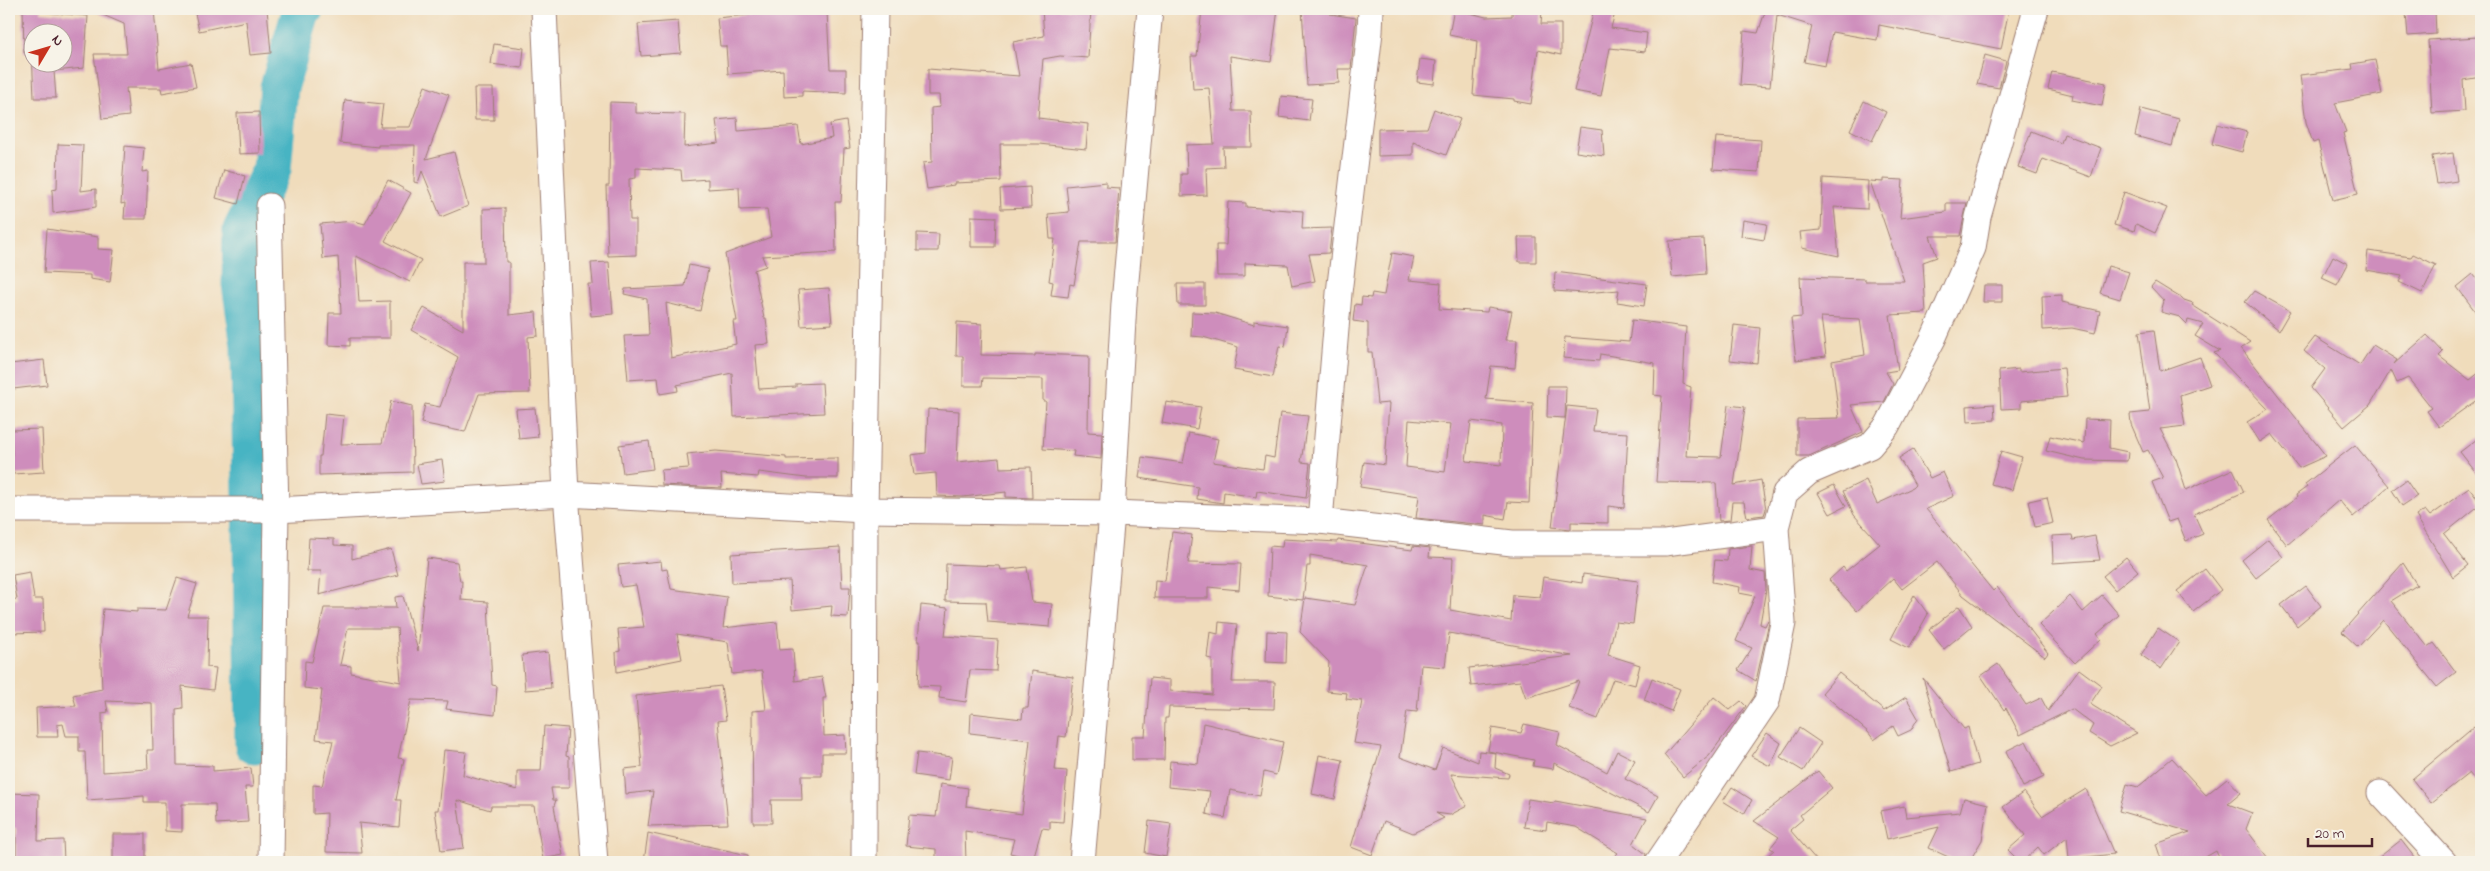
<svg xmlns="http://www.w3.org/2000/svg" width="2490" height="871" viewBox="0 0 2490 871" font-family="'Indie Flower',sans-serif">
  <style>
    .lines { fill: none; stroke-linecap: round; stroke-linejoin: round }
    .river { stroke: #47b4c3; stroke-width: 39 }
    .building { fill: #ce8dbc; fill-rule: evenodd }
    .minor-casing { stroke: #9d7e73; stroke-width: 27 }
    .minor { stroke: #fff; stroke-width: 25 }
  </style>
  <rect width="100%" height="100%" fill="#f7f3e8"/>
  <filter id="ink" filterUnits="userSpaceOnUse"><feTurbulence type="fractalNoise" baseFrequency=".02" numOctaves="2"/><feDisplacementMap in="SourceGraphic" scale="10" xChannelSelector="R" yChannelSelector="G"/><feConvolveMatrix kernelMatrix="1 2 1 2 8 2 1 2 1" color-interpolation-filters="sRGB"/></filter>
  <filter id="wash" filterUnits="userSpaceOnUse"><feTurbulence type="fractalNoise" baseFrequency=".0096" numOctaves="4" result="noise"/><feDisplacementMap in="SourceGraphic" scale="20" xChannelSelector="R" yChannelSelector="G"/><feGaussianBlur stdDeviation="1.12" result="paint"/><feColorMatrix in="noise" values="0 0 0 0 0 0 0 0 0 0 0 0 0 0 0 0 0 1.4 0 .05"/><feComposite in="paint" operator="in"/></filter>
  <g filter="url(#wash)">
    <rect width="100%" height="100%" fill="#f0dcbb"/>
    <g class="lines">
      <g class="river">
        <polyline points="252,494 250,345 241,284 242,230 272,169 279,88 301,12 304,9"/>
        <polyline points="252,521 254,745"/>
      </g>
    </g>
    <g id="blocks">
      <g class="building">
        <path d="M23,9H41V12L88,16L84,68L54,71L56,98H34L32,51L24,53ZM32,32H62V62H32Z"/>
        <polygon points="89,9 154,9 159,69 191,63 196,87 162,93 161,88 126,88 129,116 102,119 94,54 127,54 124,24"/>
        <polygon points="194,9 267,9 271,53 250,55 246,21 199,31"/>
        <polygon points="775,9 799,9 799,14 827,12 830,69 846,69 846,93 802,91 802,96 784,97 783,70 728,74 726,46 720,46 717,18 775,12"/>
        <polygon points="1042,9 1091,9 1088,58 1060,56 1043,59 1038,118 1088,124 1086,149 1039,144 1000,144 1001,181 954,183 954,185 927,189 923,163 932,162 931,108 940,107 939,95 928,95 928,69 1019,76 1013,42 1044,36"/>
        <polygon points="1202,9 1252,9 1252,11 1278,9 1271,62 1230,56 1233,111 1251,111 1252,147 1223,147 1224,167 1206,168 1207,195 1181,196 1181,174 1187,174 1186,145 1214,144 1209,88 1193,89 1191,56 1197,56"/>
        <polygon points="1302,9 1330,9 1330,14 1356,18 1351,69 1338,69 1339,83 1307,85"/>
        <polygon points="1454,9 1486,17 1512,16 1512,9 1542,9 1541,24 1561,24 1561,55 1538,50 1531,104 1514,101 1514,99 1473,95 1477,41 1449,35"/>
        <polygon points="1594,9 1616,9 1611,28 1647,33 1645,52 1610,48 1601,96 1574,91"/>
        <polygon points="1766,9 2009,9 2001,49 1879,25 1877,40 1832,32 1825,66 1804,62 1812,26 1777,15 1770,87 1740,85 1744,31 1758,33"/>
        <polygon points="2435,11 2436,34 2408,36 2406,13"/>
        <polygon points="678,21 681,53 641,56 638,24"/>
        <polygon points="2478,37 2481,77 2463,80 2465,111 2432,113 2428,40"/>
        <polygon points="494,44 524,48 522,68 491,64"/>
        <polygon points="1985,55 2006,61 1999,88 1977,84"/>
        <polygon points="1420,59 1436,61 1434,84 1417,82"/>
        <polygon points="2375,60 2382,94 2335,103 2346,132 2343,133 2358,194 2333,200 2318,141 2313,143 2306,122 2300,75 2353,69 2352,64"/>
        <polygon points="2052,72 2106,83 2102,106 2072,100 2073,95 2048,89"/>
        <polygon points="425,86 449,95 426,159 454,152 468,206 441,217 422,171 418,183 414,182 415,145 378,145 378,147 340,143 345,100 383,104 380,127 410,127"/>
        <polygon points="474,88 493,88 494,120 475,120"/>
        <polygon points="1281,96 1312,99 1309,121 1279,117"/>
        <polygon points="1864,101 1886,112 1872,141 1850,130"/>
        <polygon points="610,102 636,103 636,113 685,114 684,147 719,143 716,120 737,118 738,131 798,126 801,144 832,138 830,124 846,121 850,148 844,149 841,202 835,202 836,252 762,256 766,266 754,270 764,318 766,318 769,344 755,345 759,389 796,387 796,384 822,383 824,413 734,417 732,373 677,385 678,391 660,394 658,378 628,380 624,336 649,335 647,299 624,294 625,289 685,286 689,265 708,269 700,311 666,303 671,358 736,344 733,321 737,321 725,254 771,237 767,209 740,210 739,187 708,189 708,179 682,181 681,170 636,168 636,178 629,179 630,220 636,220 636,255 608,256 606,186 609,186"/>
        <polygon points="1434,109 1460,119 1446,155 1413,142 1413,155 1378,156 1378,129 1427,128"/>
        <polygon points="2141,109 2179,119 2172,146 2135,136"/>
        <polygon points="259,112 260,153 239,154 237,113"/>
        <polygon points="2217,124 2247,132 2242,152 2212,144"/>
        <polygon points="1580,127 1602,130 1604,156 1576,152"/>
        <polygon points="2031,131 2061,143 2064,134 2101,148 2091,177 2043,159 2037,174 2018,167"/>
        <polygon points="1716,137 1761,140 1759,172 1713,169"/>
        <polygon points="58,144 83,145 81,191 96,189 96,207 53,213 52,190 57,189"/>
        <polygon points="125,146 144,148 142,172 148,171 146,219 124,219 125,203 121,204"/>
        <polygon points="2453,153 2457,181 2437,184 2432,156"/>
        <polygon points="224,170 245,176 238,204 216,198"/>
        <polygon points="1823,178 1868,181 1867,209 1834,207 1839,256 1802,248 1800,232 1821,230"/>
        <polygon points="1883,179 1903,180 1900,218 1946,212 1946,203 1967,203 1960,236 1930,236 1937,257 1923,262 1926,313 1890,315 1898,370 1886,372 1893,384 1884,402 1851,405 1863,432 1809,456 1797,456 1797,419 1839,418 1832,361 1865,355 1860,319 1821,317 1826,356 1796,360 1791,318 1802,317 1800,277 1865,279 1865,281 1904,281 1870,181 1883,182"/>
        <polygon points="388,180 411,193 385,241 421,260 410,282 356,256 359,302 390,301 390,338 350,338 350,346 328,345 329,313 341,313 338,257 323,259 320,224 354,221 365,224"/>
        <polygon points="1106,182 1106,187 1119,188 1115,242 1081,242 1074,285 1070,284 1068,297 1051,295 1053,282 1049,281 1055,239 1050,239 1048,214 1069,212 1066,186"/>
        <polygon points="1030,187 1031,208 1001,209 1000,189"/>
        <polygon points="2124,192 2167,208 2155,233 2136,224 2134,231 2114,225"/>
        <polygon points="1228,202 1246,203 1246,207 1303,211 1302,229 1332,228 1329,253 1309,254 1315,281 1292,286 1288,265 1245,263 1245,276 1217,276 1216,245 1226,245"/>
        <polygon points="505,208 506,262 509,262 509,315 536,312 538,336 528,337 530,393 479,394 465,432 421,423 425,404 440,407 458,357 411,330 424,308 463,330 463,262 484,262 483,209"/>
        <polygon points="971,216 996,217 995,247 971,247"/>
        <polygon points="1743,220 1767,224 1764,240 1741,236"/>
        <polygon points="47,229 98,237 98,249 114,250 110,282 90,279 90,275 44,273"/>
        <polygon points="917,233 939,234 938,251 917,251"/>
        <polygon points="1518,237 1536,237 1536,262 1519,262"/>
        <polygon points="1704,239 1706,274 1672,277 1669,241"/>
        <polygon points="2368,251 2411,257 2413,254 2436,265 2422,293 2399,282 2402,276 2366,270"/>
        <path d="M1392,253L1414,257L1409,280L1441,283L1439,309L1487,312L1488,307L1512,311L1506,340H1517L1515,368L1491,366L1486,399L1533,403L1529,503L1508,502L1505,519L1485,515V525L1416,518L1419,496L1360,487L1364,462L1385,465L1389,403L1377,404L1372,352H1368V323L1353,321L1355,304L1361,305L1362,297L1371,298L1372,293L1384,295ZM1409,420L1451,424L1445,472L1406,467ZM1471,421L1502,425L1501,465L1466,461Z"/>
        <polygon points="2333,256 2348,264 2337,285 2322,278"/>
        <polygon points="609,262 613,314 591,316 588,284 593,284 591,263"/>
        <polygon points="2108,266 2129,272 2120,299 2100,293"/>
        <polygon points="1555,272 1647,284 1644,306 1617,302 1619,290 1584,293 1554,291"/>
        <polygon points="2473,274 2481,284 2481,319 2457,287"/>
        <polygon points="2155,282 2184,300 2193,303 2192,305 2250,342 2241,348 2326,456 2299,468 2272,434 2260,442 2247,422 2268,409 2214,353 2220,351 2195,336 2203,324 2188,320 2187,324 2180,317 2161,312 2164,301 2151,287"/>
        <polygon points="1177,284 1205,284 1205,305 1178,305"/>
        <polygon points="1984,285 2002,285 2002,302 1983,302"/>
        <polygon points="829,288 832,324 801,326 798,290"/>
        <polygon points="2254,291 2290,311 2279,330 2245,302"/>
        <polygon points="2062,295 2062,302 2100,311 2095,333 2072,328 2043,330 2042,296"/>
        <polygon points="1192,312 1215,313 1254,325 1254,321 1288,326 1285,347 1279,346 1273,377 1234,370 1238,347 1203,337 1191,336"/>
        <polygon points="1632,320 1686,327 1683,384 1691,387 1686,456 1721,457 1728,405 1745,407 1734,485 1761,480 1766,509 1764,515 1747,517 1744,502 1732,502 1730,520 1719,521 1716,483 1656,482 1662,396 1654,395 1655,363 1600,354 1599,361 1563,358 1565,337 1629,342"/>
        <polygon points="957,322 982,324 981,355 1035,356 1035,354 1089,356 1088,432 1102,433 1101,459 1073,456 1074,451 1043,449 1046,401 1043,401 1043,379 983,378 982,386 963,386 963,356 956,356"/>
        <polygon points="1734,325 1760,328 1757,363 1730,360"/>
        <polygon points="2154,330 2160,371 2200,357 2210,385 2180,395 2185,426 2160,429 2176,459 2186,490 2233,469 2244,492 2194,514 2203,534 2186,541 2177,519 2168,522 2152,482 2163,478 2148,450 2143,452 2131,424 2130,414 2150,412 2139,332"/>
        <polygon points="2427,335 2443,352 2439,356 2470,380 2481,371 2481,397 2439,427 2427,411 2432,408 2408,378 2397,383 2391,370 2370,405 2344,427 2311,388 2325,369 2304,351 2315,337 2360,365 2373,345 2397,360 2394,364"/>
        <polygon points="44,360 47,385 13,389 10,364"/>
        <polygon points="2064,368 2067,397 2021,401 2021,408 2001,409 1999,371 2019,369 2019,372"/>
        <polygon points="1548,386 1566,386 1565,418 1547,417"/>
        <polygon points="391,401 412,406 413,472 319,475 319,456 321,456 325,414 344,416 341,444 382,443"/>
        <polygon points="1166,402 1201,407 1197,429 1162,423"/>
        <polygon points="1994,404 1995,420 1968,422 1967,406"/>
        <polygon points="1567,406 1596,409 1593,431 1628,433 1624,508 1608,506 1608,523 1571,522 1571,529 1552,527"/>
        <polygon points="535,408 538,437 519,439 516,409"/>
        <polygon points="928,409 959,411 957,462 999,458 1000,468 1031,467 1032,498 1006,497 1006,492 963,497 937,496 936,473 914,475 911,455 926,453"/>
        <polygon points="1280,413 1308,416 1301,462 1310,463 1306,498 1257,491 1256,497 1224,492 1223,503 1197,499 1198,487 1139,478 1142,457 1183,463 1189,433 1218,439 1213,462 1263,469 1265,456 1274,458"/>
        <polygon points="2085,419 2110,420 2109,448 2128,452 2127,461 2084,460 2046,451 2050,436 2084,443"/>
        <polygon points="42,429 44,472 13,474 11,430"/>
        <polygon points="2481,436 2481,479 2460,452"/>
        <polygon points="649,441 653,469 623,473 619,445"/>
        <polygon points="2355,445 2389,486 2353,517 2339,500 2287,545 2268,520 2297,497 2296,495 2307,487 2305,484"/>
        <polygon points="1913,449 1930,478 1943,472 1954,496 1926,509 1993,591 1997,587 2048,653 2045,657 1963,595 1937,562 1902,589 1893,578 1857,611 1829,580 1843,567 1846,571 1880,544 1854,515 1843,491 1866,480 1877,504 1912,488 1915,485 1899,458"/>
        <polygon points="716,451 786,457 786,459 838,458 838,478 806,478 759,472 758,477 721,474 722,488 662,485 661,470 689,468 687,454"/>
        <polygon points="2001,451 2022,457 2012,490 1991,484"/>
        <polygon points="442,460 445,481 421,484 417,464"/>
        <polygon points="2406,480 2417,496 2402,506 2392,490"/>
        <polygon points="1834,485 1846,506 1830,514 1818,493"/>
        <polygon points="2469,488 2481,504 2444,534 2468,565 2453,577 2416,516 2425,510 2430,516"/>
        <polygon points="2047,497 2053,523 2035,527 2029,501"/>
        <polygon points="1172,532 1192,535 1188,563 1241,564 1239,590 1208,587 1208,598 1154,598 1155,580 1165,581"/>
        <polygon points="2072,535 2073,540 2095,536 2100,560 2053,563 2052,536"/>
        <polygon points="309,538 334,539 334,545 352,546 352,559 391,549 398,575 319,595 321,571 307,571"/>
        <polygon points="1283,539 1337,542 1338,540 1412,550 1413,546 1430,548 1429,557 1453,558 1450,610 1511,621 1513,595 1540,597 1543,577 1582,583 1583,574 1638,581 1633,624 1616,622 1608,655 1640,665 1635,685 1613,679 1598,719 1569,708 1579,681 1526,698 1520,681 1471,686 1469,668 1572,656 1449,633 1445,667 1421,665 1417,712 1407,711 1400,757 1435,770 1443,748 1478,762 1479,751 1496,753 1495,768 1509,774 1508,778 1451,774 1467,806 1450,815 1436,813 1444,818 1413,833 1384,821 1372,855 1351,847 1381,747 1354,743 1362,701 1346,699 1347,693 1327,691 1329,662 1300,632 1305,598 1355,605 1368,565 1310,555 1310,566 1307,566 1303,600 1268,596 1270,546 1282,547"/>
        <polygon points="2268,539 2283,557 2256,578 2242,560"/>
        <polygon points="1752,546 1750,570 1765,573 1766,589 1760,624 1765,626 1768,620 1769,622 1756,681 1738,670 1752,648 1736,641 1755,596 1739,593 1740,587 1712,582 1715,560 1727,561 1728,549"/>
        <polygon points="840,547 842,587 850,587 848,617 831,616 832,606 792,610 790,581 732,583 731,554"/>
        <polygon points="2126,557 2138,571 2115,590 2103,576"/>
        <path d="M427,558L457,562L460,581H462L461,600L488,602L492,685L497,686L495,715L446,709L448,701L411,700L398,758L404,759L396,800H401L399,827L359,823L362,853L326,852L327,813L313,814V785L322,786L333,741L316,739L322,690L304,688L305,661L312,662L324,608H396L395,597L403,596L418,651ZM348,628H397L401,682L351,673V666L340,665Z"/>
        <polygon points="661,561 662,570 667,569 671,589 727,597 723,628 777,622 780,650 793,649 795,681 822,677 826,698 823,698 824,736 845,735 846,753 822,753 822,776 801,776 802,800 771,800 772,823 753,823 752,711 766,710 762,671 732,674 728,642 677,634 682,659 617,672 616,652 620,651 618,629 644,627 636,585 621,587 618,565"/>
        <polygon points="2403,563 2417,585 2391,601 2428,647 2434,643 2456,672 2437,687 2383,620 2358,647 2342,632"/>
        <polygon points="946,564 1000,566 1001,570 1027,567 1032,602 1052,604 1050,627 988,622 986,602 945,601"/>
        <polygon points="2205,569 2221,590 2193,612 2177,591"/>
        <polygon points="30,572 34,599 43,599 44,632 10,633 9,600 17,599 13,575"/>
        <path d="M177,578L197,584L187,616H208L207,667L216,668L213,690L182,686L183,708L176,709L177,765L213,766V771L251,768L253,787H245L248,822L216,824L215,804H182V832L165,831V802H144V796L87,800L85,752H79V736H66L63,724L57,725L58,737H37L36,708L76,706L73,695L102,689L100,640L103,609L137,612V609L166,610ZM106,701L152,703L153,750H147L148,769L103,772L102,713L108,712Z"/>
        <polygon points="2306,586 2321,606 2297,626 2281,605"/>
        <polygon points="1914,595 1928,614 1909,648 1891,639"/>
        <polygon points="2102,595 2119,615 2097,634 2101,639 2075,663 2039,625 2070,596 2083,612"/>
        <polygon points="921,605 948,608 945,636 998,640 996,671 970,670 966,702 939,698 940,687 918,686 920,641 918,641"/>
        <polygon points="1959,606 1972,626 1944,649 1929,630"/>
        <polygon points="1219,622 1237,624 1232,682 1275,682 1274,709 1169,707 1168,718 1165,718 1164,760 1132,760 1132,736 1145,736 1150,678 1170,680 1170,691 1212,695 1212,659 1207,658 1210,632 1218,634"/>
        <polygon points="2158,628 2179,642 2161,669 2141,655"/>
        <polygon points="1267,631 1287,632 1286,663 1266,662"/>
        <polygon points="548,652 551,688 525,690 522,655"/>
        <polygon points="1998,664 2026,705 2041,698 2048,711 2079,669 2102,686 2090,704 2137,733 2110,746 2089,733 2093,725 2072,709 2020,735 2006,708 2004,710 1981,676"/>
        <polygon points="1032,671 1073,677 1066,737 1059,736 1055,770 1067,771 1063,822 1050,821 1050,829 1042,828 1033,859 1010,853 1014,839 965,831 966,862 936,862 936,849 906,846 909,815 936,817 940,784 968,788 966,806 1022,814 1030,740 970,733 971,713 1022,719 1023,708 1028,708"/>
        <polygon points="1839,673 1884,711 1906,697 1918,718 1911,730 1898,736 1893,726 1874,740 1868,732 1822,693"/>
        <polygon points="1652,678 1680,689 1671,711 1644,700"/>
        <polygon points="1923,678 1964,729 1968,727 1978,764 1951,772"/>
        <polygon points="721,686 726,720 718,721 728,824 648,826 653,791 626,794 624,769 642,767 636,696"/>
        <polygon points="1714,697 1730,710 1741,701 1746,706 1709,756 1683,777 1664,755"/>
        <polygon points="1203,723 1283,742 1276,775 1264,772 1260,796 1230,790 1225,818 1206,814 1210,791 1168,787 1170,761 1198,764"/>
        <polygon points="1524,724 1560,732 1557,745 1607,772 1617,751 1635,760 1625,779 1658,796 1649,812 1554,763 1553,769 1533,766 1534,760 1488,751 1492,728 1521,733"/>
        <polygon points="544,726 568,728 566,756 569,757 569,788 551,788 553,800 556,800 554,806 563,855 543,859 534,806 491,806 490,810 457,800 464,848 441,851 435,810 438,810 444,750 466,752 463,775 517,790 517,771 541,771"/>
        <polygon points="2474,727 2481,736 2481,788 2469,773 2431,803 2412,779"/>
        <polygon points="1799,728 1821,743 1803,771 1780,757"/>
        <polygon points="1767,733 1781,743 1770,766 1751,756"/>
        <polygon points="2026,741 2044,777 2023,787 2006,751"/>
        <polygon points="917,753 952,757 949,780 914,775"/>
        <polygon points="1319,755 1343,760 1335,799 1312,794"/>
        <polygon points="2172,758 2206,795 2227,778 2241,793 2228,804 2252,813 2246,829 2271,862 2221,862 2216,851 2197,862 2162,862 2156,844 2190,832 2119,811 2127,784 2138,787"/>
        <polygon points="1818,771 1832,788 1800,815 1803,819 1790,830 1818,862 1760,862 1774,850 1770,848 1779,837 1754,821"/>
        <polygon points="1732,787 1752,800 1744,814 1723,801"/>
        <polygon points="2086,789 2114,854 2069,859 2067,837 2044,855 2038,847 2022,862 2020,862 2008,850 2025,835 2003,807 2024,792 2042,816"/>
        <polygon points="9,793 39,794 38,841 63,840 64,861 16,862 16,828 9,828"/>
        <polygon points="1964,798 1988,804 1982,840 1969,862 1959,862 1929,848 1939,827 1887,839 1881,811 1904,806 1906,817 1960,812"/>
        <polygon points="1528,799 1554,803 1555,801 1647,818 1633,844 1646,854 1644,862 1608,862 1618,853 1576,827 1547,822 1546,830 1524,827"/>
        <polygon points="1149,821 1171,824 1166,857 1145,853"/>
        <polygon points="648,833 748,855 748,862 644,862"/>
        <rect x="113" y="834" width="32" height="28"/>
        <polygon points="2401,840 2418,862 2373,862"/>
      </g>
    </g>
  </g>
  <g filter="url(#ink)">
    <use href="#blocks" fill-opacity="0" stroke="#9d7e73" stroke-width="1"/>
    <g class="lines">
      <g class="minor-casing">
        <g id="minor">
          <polyline points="544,9 566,494 595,862"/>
          <polyline points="269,206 276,510 271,862"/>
          <polyline points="9,510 276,510 566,494 865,510 1112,513 1320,521 1512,543 1665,543 1776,528"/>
          <polyline points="1320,521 1339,293 1370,32 1371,9"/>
          <polyline points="2380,793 2444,862"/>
          <polyline points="864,862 865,510 875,9"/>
          <polyline points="1082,862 1112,513 1124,303 1150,9"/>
          <polyline points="1658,862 1767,701 1783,623 1776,528 1785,493 1809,472 1870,446 1887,426 1933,339 1973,248 1978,217 2036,9"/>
        </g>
      </g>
      <use href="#minor" class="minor"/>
    </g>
  </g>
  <rect width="2490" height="871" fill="none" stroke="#f7f3e8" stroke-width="30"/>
  <g transform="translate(48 48) rotate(52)"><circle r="24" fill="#f7f3e8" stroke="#b29e9c"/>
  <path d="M0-4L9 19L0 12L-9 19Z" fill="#c8321e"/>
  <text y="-8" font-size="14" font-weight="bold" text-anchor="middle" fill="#4a1f2b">N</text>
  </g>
  <path d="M2308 838v8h64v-8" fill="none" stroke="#4a1f2b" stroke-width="2.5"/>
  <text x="2315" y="838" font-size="15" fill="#4a1f2b" stroke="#f7f3e8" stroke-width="4" paint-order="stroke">20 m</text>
</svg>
